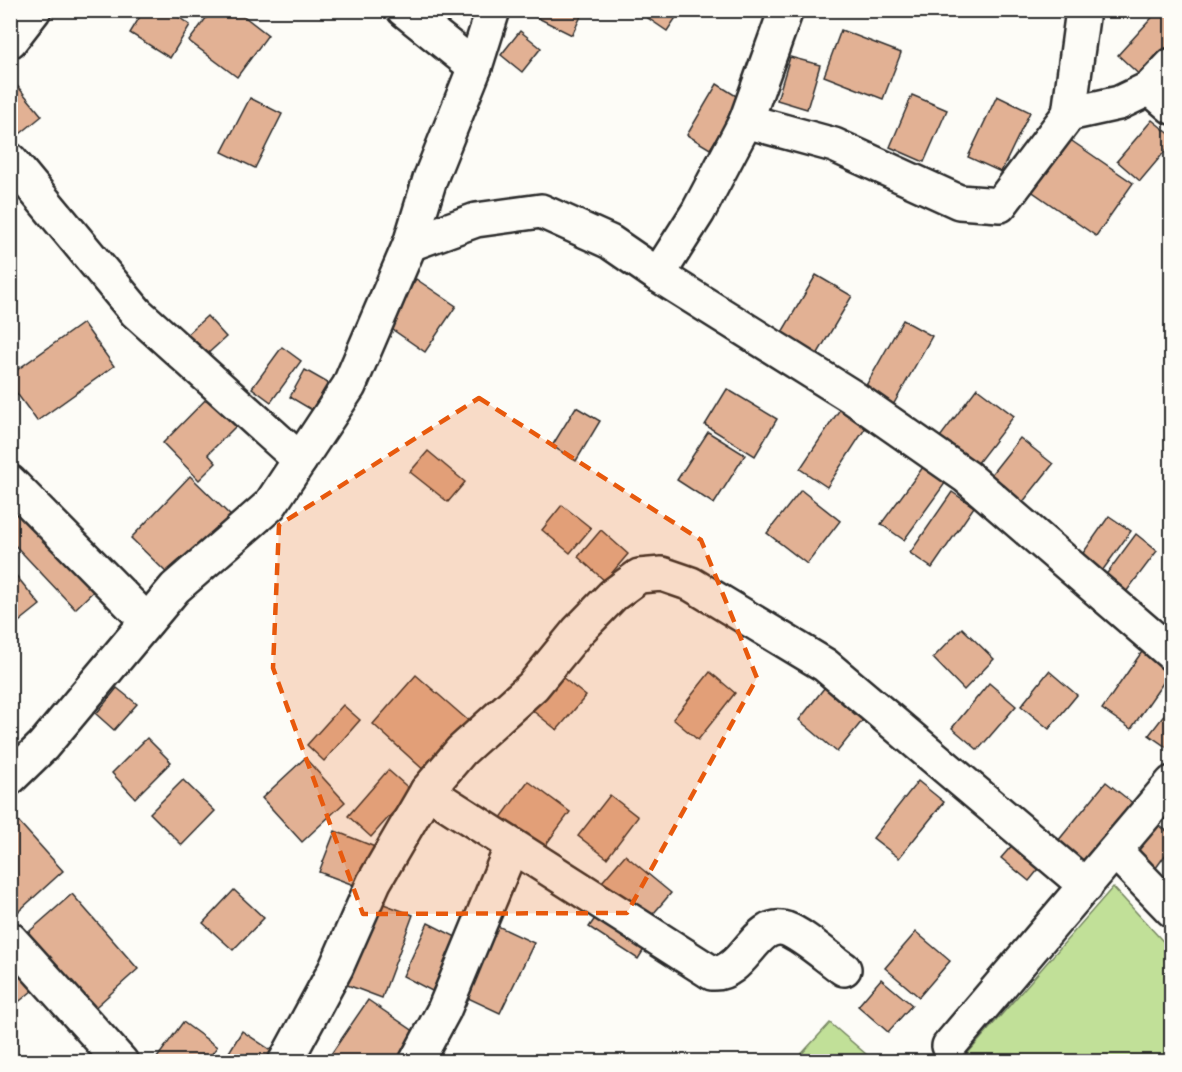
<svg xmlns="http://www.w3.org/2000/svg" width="1182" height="1072" viewBox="0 0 1182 1072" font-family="Mali,sans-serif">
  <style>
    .green { fill: #c1e098; stroke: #768662; stroke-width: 1.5 }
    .building { fill: #e2b194; stroke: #2b2b2b; stroke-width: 1.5 }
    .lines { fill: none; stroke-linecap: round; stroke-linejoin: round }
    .minor-casing { stroke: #2b2b2b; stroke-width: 38 }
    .tertiary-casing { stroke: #2b2b2b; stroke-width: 38 }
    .minor { stroke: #fdfcf7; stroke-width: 33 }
    .tertiary { stroke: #fdfcf7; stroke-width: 33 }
    .marked { fill: #e8590c; fill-opacity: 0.2; stroke: #e8590c; stroke-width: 4.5; stroke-dasharray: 12 8; stroke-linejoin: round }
  </style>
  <rect width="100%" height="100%" fill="#fdfcf7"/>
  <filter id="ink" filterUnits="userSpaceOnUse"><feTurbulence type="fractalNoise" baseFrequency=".0167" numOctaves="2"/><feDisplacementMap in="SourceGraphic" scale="12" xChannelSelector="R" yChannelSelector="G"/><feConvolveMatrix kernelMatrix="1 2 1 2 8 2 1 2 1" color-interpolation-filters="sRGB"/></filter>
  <g filter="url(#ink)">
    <g class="green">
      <polygon points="1113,887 1171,950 1171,1061 961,1061"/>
      <polygon points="830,1023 874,1061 795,1061"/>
    </g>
    <g class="building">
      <polygon points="144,10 168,10 190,25 170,58 130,33"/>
      <polygon points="212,10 236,10 268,35 237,77 189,41"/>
      <polygon points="522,10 584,10 572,35"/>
      <polygon points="636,10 681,10 667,31"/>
      <polygon points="749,10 782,10 779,20"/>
      <polygon points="1159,10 1172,10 1172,53 1146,81 1118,55"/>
      <polygon points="841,30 901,53 883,99 824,76"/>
      <polygon points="520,31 541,48 522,72 501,55"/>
      <polygon points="790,57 820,65 807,109 777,100"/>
      <polygon points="14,82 42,116 10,142 10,85"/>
      <polygon points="717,84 741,99 710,149 687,135"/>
      <polygon points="912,95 947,110 924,162 890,147"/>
      <polygon points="997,96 1030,112 1001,172 968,157"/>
      <polygon points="250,98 282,114 255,168 222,152"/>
      <polygon points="1152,120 1172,136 1172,143 1140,181 1117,161"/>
      <polygon points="1066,137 1133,183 1096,236 1030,190"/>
      <polygon points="816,275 852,296 811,365 775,344"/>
      <polygon points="416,279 456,306 425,352 386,325"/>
      <polygon points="207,316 226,337 203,358 184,337"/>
      <polygon points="903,320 932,336 888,414 859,398"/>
      <polygon points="83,323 114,366 37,421 10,384 10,375"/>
      <polygon points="282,347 301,361 271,402 252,388"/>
      <polygon points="305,370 328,383 312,410 290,397"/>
      <polygon points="977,388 1014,416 970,473 934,445"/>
      <polygon points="727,389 777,419 755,456 705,425"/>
      <polygon points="212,393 240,422 208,454 216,463 199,480 163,443"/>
      <polygon points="848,397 874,415 827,487 800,469"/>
      <polygon points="576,407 600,421 576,461 552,446"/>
      <polygon points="708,432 745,455 714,504 677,480"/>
      <polygon points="1020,438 1053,464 1015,512 982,486"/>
      <polygon points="428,451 465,482 448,502 410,472"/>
      <polygon points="929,459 951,475 904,540 881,524"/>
      <polygon points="190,476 235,520 176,582 131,538"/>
      <polygon points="10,487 101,584 75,609 10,540"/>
      <polygon points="801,490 840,521 807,564 767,533"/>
      <polygon points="952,492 974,507 932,568 910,553"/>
      <polygon points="562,505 591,528 570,553 542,530"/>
      <polygon points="1109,516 1131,531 1097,578 1076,563"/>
      <polygon points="601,530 628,554 605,581 578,557"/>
      <polygon points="1136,534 1157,551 1123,596 1102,580"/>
      <polygon points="10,568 40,605 10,629"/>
      <polygon points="962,628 994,659 964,690 933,658"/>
      <polygon points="1146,646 1172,670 1131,729 1102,709"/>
      <polygon points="1049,671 1077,695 1049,729 1021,706"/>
      <polygon points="710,672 735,693 698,740 673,719"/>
      <polygon points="416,675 471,723 427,773 373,724"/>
      <polygon points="562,677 586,696 557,730 533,711"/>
      <polygon points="832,678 871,710 837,752 799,720"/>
      <polygon points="989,683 1016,706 978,750 952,728"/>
      <polygon points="117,688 137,704 114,730 96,714"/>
      <polygon points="343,705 360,720 324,761 307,745"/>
      <polygon points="1172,705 1172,751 1149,735"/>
      <polygon points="147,738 171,762 135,798 112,773"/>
      <polygon points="305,758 345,802 302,842 262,798"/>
      <polygon points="388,770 412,791 371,837 348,816"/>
      <polygon points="183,780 215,811 182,845 150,813"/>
      <polygon points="528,781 570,812 539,854 497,823"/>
      <polygon points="918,781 944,802 899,858 873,838"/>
      <polygon points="1106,782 1134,804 1086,863 1058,841"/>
      <polygon points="610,795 638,817 607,858 578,836"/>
      <polygon points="10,812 63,871 10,919"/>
      <polygon points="1145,815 1172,835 1172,846 1153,872 1121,849"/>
      <polygon points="335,831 375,847 359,887 319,872"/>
      <polygon points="1021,835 1047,859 1029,881 1001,858"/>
      <polygon points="625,855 671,893 648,920 602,882"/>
      <polygon points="234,890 264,918 233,950 203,923"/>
      <polygon points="72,894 138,969 89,1013 23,937"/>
      <polygon points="373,900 413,915 382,998 342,983"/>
      <polygon points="602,908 650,940 638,959 589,927"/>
      <polygon points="487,921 534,943 500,1013 453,991"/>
      <polygon points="428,923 458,938 432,991 403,976"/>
      <polygon points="916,932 950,961 919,997 885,968"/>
      <polygon points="10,949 43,982 10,1009"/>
      <polygon points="881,979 912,1005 888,1032 858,1006"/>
      <polygon points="368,1000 418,1034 400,1062 335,1062 329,1057"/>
      <polygon points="183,1022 217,1047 206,1062 154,1062"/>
      <polygon points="242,1031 275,1053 269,1062 223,1062"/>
      <polygon points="433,1049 451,1062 424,1062"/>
    </g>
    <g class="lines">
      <g class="minor-casing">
        <g id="minor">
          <polyline points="404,10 475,67"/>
          <polyline points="10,41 34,10"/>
          <polyline points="1150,88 1172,107"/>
          <polyline points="1069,114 1083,10"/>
          <polyline points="746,121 786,10"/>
          <polyline points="10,160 136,312 300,460"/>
          <polyline points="658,275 851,396 967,477 1172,654"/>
          <polyline points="10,482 147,621"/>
          <path d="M427,791L712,973C744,976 755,919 786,929C803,935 828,958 844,969"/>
          <polyline points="1115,851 1172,910"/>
          <polyline points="10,939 121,1062"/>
          <polyline points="949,1046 1172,783"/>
          <polyline points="285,1062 336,968 374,882 427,791 461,751 533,686 578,631 613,595 639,576 662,574 691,584 825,665 1086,886"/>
          <polyline points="416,1062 444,1010 512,846"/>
        </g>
      </g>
      <g class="tertiary-casing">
        <g id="tertiary">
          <polyline points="410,244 476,220 541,211 610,242 658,275 698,212 746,121 834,145 959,202 1000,205 1069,114 1119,103 1150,88 1172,65"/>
          <polyline points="10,778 43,746 175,588 270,505 349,386 410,244 430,179 475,67 493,10"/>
        </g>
      </g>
      <use href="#minor" class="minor"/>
      <use href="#tertiary" class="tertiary"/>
    </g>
  </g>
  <path class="marked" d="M479,398L701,540L757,678L627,913L363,914L273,668L279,525Z"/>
  <rect width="1182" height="1072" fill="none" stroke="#fdfcf7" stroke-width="36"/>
  <rect x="18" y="18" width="1146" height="1036" fill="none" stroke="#2b2b2b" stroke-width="2" filter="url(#ink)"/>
</svg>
